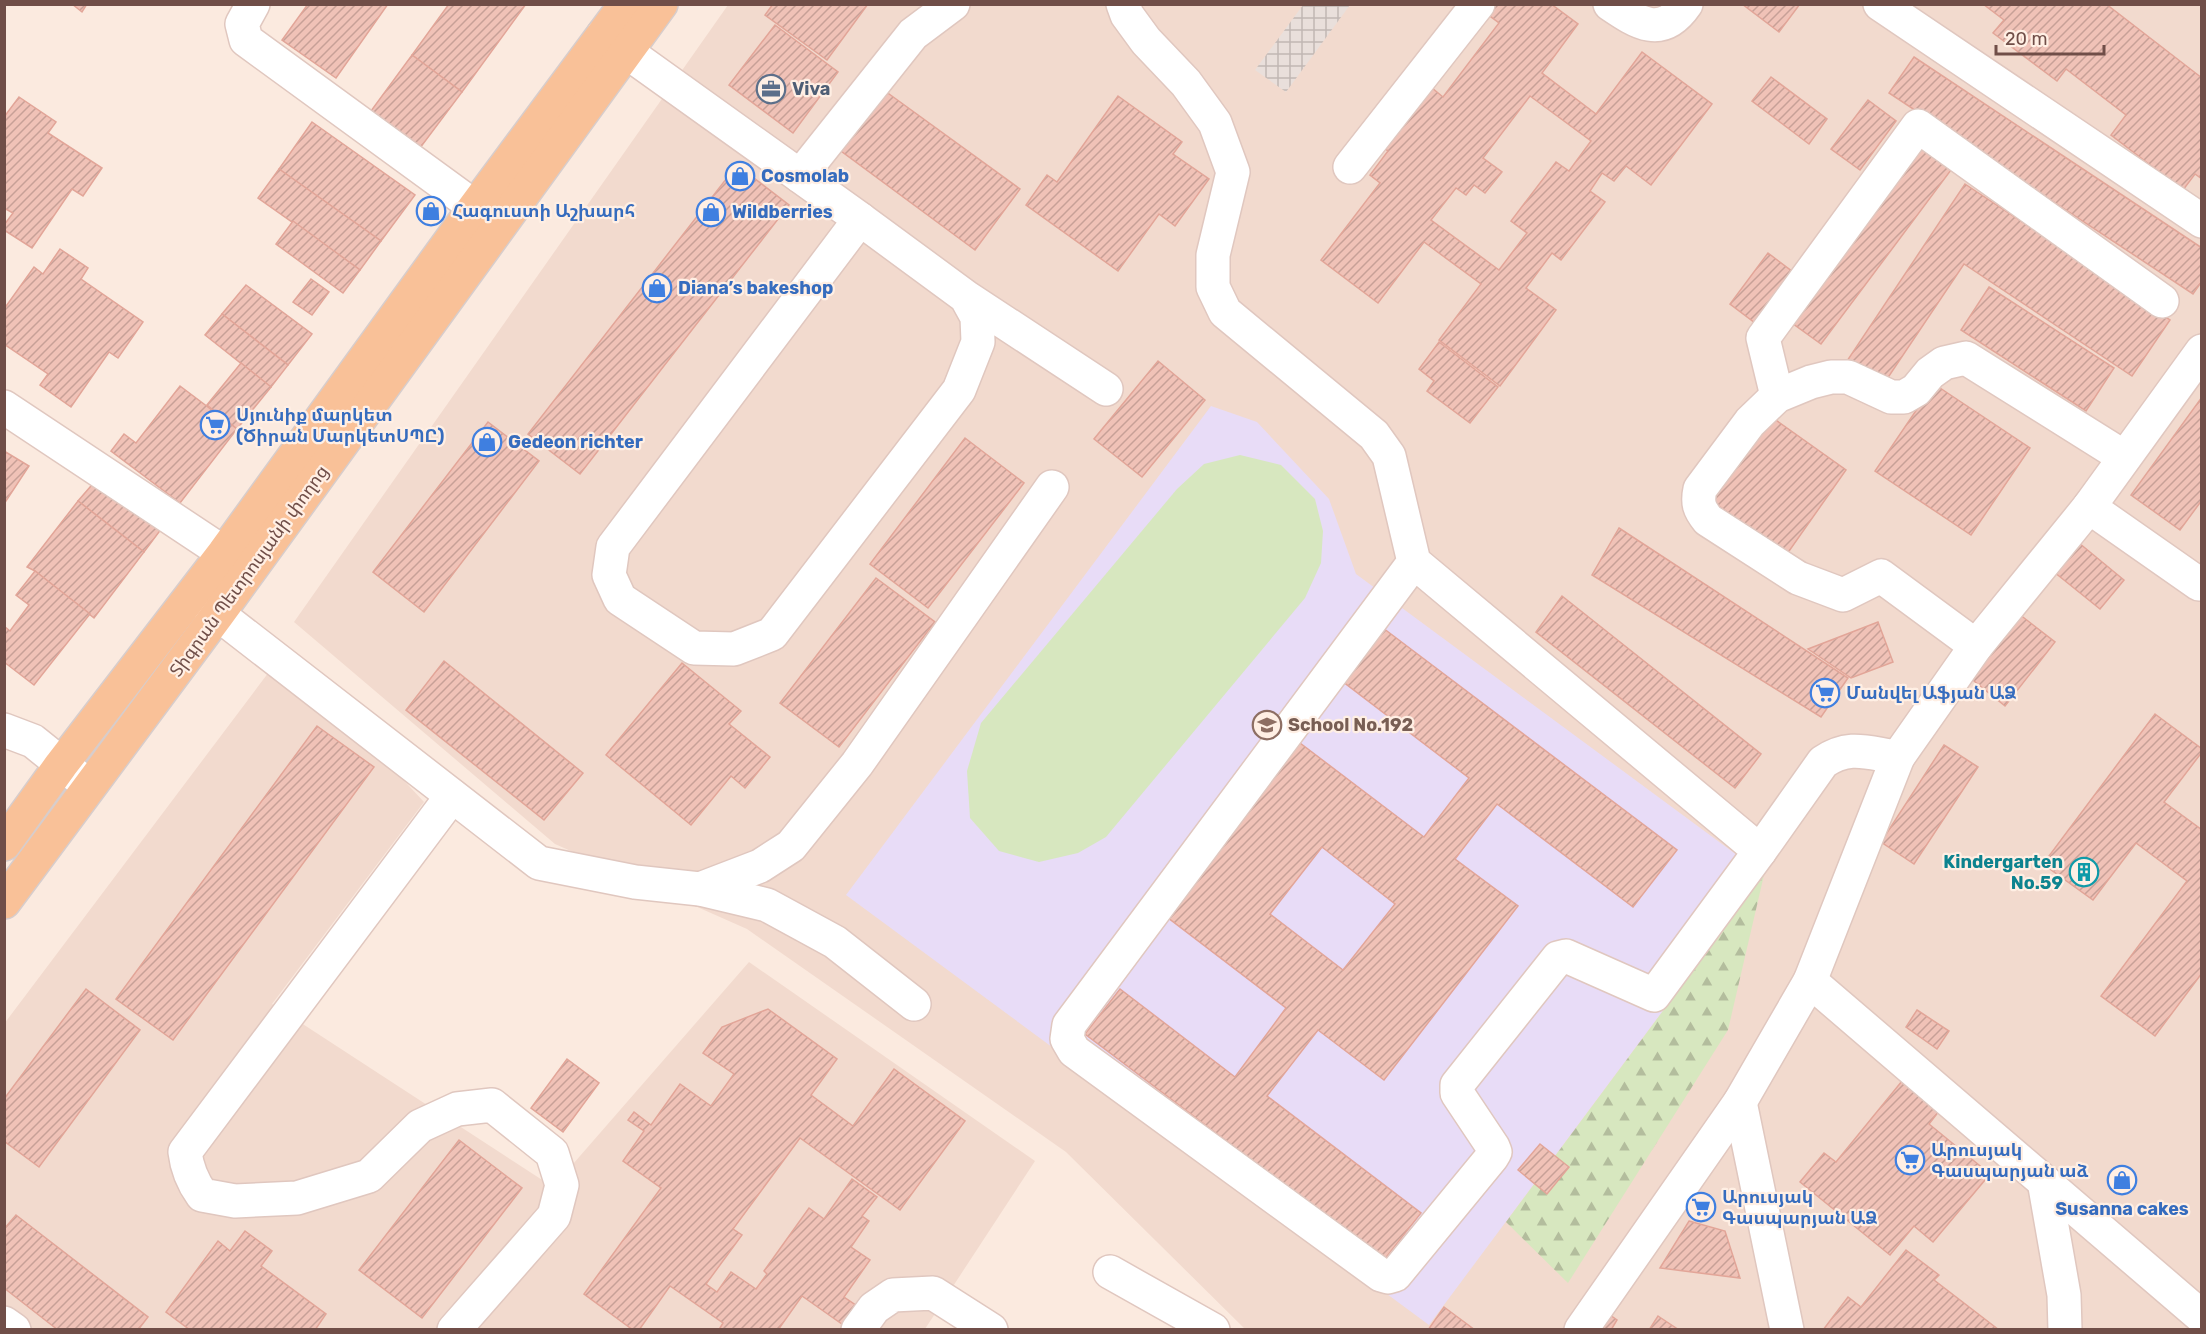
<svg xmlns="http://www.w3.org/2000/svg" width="2206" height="1334" viewBox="0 0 2206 1334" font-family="Rubik,'Noto Sans Armenian',sans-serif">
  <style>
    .residential { fill: #f2dace }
    .industrial { fill: url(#industrial-grid) }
    .education { fill: #e8dcf7 }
    .forest { fill: url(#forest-firs) }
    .green { fill: #d7e7bf }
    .building { fill: url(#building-hatch); stroke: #e2a598; stroke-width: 1.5; fill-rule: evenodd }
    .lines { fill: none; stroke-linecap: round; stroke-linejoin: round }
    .minor-casing { stroke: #e0c7bf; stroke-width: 36 }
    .major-casing { stroke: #d7cdcc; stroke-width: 36 }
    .minor { stroke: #fff; stroke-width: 33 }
    .major { stroke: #f9c198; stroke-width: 33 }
    .labels { text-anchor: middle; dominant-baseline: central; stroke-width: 4.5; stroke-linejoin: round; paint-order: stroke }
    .service-label { font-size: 18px; font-weight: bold; fill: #4e5e75; stroke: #ffefe4; text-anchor: start }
    .shop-label { font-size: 18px; font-weight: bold; fill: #366cbe; stroke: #ffefe4; text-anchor: start }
    .street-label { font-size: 18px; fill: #704e48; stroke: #ffefe4 }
    .education-label { font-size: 18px; font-weight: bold; fill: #785e54; stroke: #ffefe4; text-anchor: start }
    .culture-label { font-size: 18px; font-weight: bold; fill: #0d838f; stroke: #ffefe4; text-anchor: end }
  </style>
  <defs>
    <pattern id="industrial-grid" width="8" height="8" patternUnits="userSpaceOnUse" patternTransform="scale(1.5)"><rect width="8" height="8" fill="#e9dfdb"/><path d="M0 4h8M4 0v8" fill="none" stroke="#c1b7b4"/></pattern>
    <pattern id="forest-firs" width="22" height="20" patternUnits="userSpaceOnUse" patternTransform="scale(1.5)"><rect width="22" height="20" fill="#d7e7bf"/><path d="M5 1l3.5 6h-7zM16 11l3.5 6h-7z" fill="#b3bd9d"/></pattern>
    <pattern id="building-hatch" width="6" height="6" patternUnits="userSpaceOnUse" patternTransform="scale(1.5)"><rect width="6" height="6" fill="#f0c2b7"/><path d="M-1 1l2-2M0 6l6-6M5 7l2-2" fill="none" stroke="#c7a097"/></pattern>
  </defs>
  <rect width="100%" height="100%" fill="#fbeadf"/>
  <g class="residential">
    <polygon points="728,5 2201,5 2201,1329 1245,1329 1066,1152 747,929 555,844 294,622"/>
    <polygon points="284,652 424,802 272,1004 553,1187 749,962 1035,1161 925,1329 5,1329 4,1024"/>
  </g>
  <polygon class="industrial" points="1303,5 1350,5 1286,92 1255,70"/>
  <polygon class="education" points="1211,406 1257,422 1329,499 1356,574 1764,875 1429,1325 846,895"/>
  <polygon class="forest" points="1764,875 1728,1030 1568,1283 1506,1222"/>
  <polygon class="green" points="1240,455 1281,465 1315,499 1323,531 1321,563 1305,598 1106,837 1078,853 1039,862 999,851 970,818 967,771 981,723 1177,489 1204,464"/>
  <g class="building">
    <polygon points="72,4 87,4 82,12"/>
    <polygon points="308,4 388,4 336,78 282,40"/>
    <polygon points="449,4 526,4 462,92 412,55"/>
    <polygon points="773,4 868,4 827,60 765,15"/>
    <path d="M1482,4H1551L1578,24L1542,73L1596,114L1642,52L1712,104L1651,185L1626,166L1614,181L1602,173L1590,191L1605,202L1561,260L1552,253L1526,288L1556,310L1500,386L1439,340L1481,284L1424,242L1378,303L1321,260L1380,183L1370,175L1388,151L1380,145L1426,83L1443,97L1499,23L1479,8ZM1530,96L1591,141L1569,171L1556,162L1511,221L1527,233L1499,270L1431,220L1456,188L1466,195L1474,185L1485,193L1502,172L1483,158Z"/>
    <polygon points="1742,4 1800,4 1779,32"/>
    <polygon points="1983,4 2106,4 2202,78 2202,179 2195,174 2183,190 2111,135 2126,115 2066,69 2057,81 1993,33 2004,20"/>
    <polygon points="775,25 838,72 793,133 729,85"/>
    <polygon points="412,55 462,92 417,152 368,115"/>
    <polygon points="1914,57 2202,248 2202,281 2193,294 1889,93"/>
    <polygon points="1771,77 1827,119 1809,144 1752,101"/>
    <polygon points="885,91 1020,189 975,250 841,151"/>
    <polygon points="1118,96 1182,142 1173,154 1209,179 1175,226 1159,214 1118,271 1026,205 1047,175 1057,182"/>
    <polygon points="19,97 56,122 48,133 102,168 83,196 72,189 32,248 4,230 4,225 13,213 4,208 4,117"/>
    <polygon points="1868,100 1896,121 1860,170 1831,149"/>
    <polygon points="312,122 415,195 381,241 279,169"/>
    <polygon points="1916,143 1951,170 1821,344 1785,318"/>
    <polygon points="737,165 789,205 580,474 528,434"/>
    <polygon points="279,169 381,241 360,270 258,198"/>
    <polygon points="1965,184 2170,320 2132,376 1964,264 1883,385 1847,361"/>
    <polygon points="293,221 360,270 343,293 276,244"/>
    <polygon points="60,249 88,268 81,279 143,322 118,358 109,352 71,407 40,385 48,374 4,344 4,309 34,267 43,274"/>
    <polygon points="1768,253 1797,275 1759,326 1730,304"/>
    <polygon points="311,279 329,292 312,315 293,302"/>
    <polygon points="246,285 312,334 288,365 222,314"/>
    <polygon points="1989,287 2114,368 2086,411 1961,330"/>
    <polygon points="222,314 288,365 271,387 205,335"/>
    <polygon points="1439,342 1498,387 1470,423 1427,391 1434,381 1419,369"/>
    <polygon points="1158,361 1205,400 1142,477 1094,439"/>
    <polygon points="241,363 271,387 237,429 207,405"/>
    <polygon points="1934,384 2030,448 1971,535 1875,471"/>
    <polygon points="180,386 237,429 180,503 111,451 124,434 136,443"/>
    <polygon points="2202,397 2202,500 2180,530 2131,495"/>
    <polygon points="1766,413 1846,470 1787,554 1706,497"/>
    <polygon points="488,422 539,461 424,612 373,572"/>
    <polygon points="965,438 1024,483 928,608 870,564"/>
    <polygon points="4,451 29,466 4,504"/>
    <polygon points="97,479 162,528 144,552 78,501"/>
    <polygon points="78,501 144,552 94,618 35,571 27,567"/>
    <polygon points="1619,528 1848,678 1821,717 1592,575"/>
    <polygon points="2079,543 2124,580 2100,609 2054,572"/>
    <polygon points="35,571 90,614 34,685 4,662 4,626 10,631 29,605 16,595"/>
    <polygon points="876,578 935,622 839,747 780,703"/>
    <polygon points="1562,596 1761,754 1735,788 1536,632"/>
    <polygon points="2019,614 2055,642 2005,706 1969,677"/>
    <polygon points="1878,622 1893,662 1851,678 1808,649"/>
    <path d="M1383,628L1677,850L1633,907L1497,804L1455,859L1518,906L1384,1080L1318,1030L1267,1096L1421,1213L1384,1260L1085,1034L1120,989L1235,1077L1286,1008L1163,914L1296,740L1424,837L1469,778L1342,681ZM1322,847L1395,904L1343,970L1270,914Z"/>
    <polygon points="444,661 583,773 544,820 406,710"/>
    <polygon points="682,663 741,711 729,724 770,757 745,788 731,776 691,825 606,755"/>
    <polygon points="2155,714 2202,749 2202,752 2164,802 2202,830 2202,973 2155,1036 2101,996 2187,881 2136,843 2093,900 2043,864"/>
    <polygon points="317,726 374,767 173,1040 116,999"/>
    <polygon points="1944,745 1978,767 1914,864 1881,842"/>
    <polygon points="86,989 140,1030 39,1167 4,1141 4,1099"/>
    <polygon points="768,1009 837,1059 811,1095 853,1126 894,1069 965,1121 900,1210 800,1138 733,1229 742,1235 706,1284 717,1292 731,1272 756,1289 767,1274 764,1271 809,1208 824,1219 852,1179 877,1197 862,1216 869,1221 851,1247 870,1260 844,1297 863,1310 849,1329 802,1296 778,1330 722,1330 720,1328 723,1323 670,1286 639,1330 633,1330 584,1294 661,1188 623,1161 644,1131 628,1120 634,1112 651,1125 680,1084 711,1106 734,1074 703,1053 722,1027"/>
    <polygon points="1917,1010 1949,1031 1937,1049 1906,1027"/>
    <polygon points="567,1059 599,1083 563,1132 531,1108"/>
    <polygon points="1902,1081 1939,1111 1929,1124 1990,1174 1933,1242 1914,1226 1890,1255 1800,1182 1824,1153 1836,1162"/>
    <polygon points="459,1140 522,1188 422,1318 359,1270"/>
    <polygon points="1540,1144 1569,1167 1547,1194 1518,1170"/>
    <polygon points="16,1215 148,1317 138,1330 58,1330 4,1288 4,1229"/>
    <polygon points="1689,1221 1725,1231 1740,1278 1660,1268"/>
    <polygon points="245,1231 272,1251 261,1266 326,1314 315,1330 190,1330 166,1312 218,1241 230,1251"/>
    <polygon points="1906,1250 1939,1275 1934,1280 1999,1330 1823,1330 1848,1297 1861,1307"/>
    <polygon points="1444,1307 1475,1330 1428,1330"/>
    <polygon points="1600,1308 1617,1320 1611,1330 1587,1330"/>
    <polygon points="1658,1316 1679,1330 1649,1330"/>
  </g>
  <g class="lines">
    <g class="minor-casing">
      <g id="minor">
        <polyline points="253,4 242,24 246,40 475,207"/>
        <polyline points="1123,4 1127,15 1146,41 1186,83 1215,123 1233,172 1213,255 1213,287 1225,312 1374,435 1389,456 1414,562 1760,851 1654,995 1566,956 1558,958 1457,1085 1457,1093 1493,1147 1495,1152 1492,1157 1395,1275 1388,1277 1381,1275 1074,1051 1067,1039 1069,1025 1414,562"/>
        <path d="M1610,4C1638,23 1662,39 1686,4"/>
        <polyline points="1880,4 2202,221"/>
        <polyline points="603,35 860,219"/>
        <polyline points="1350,167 1478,4"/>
        <polyline points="800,176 913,34 953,4"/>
        <polyline points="966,297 977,317 978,342 959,390 772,634 734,649 694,648 620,599 609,575 613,547 860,219 966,297 1106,389"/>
        <polyline points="1777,396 1763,338 1918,126 2162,301"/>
        <polyline points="4,407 224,553"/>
        <polyline points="2089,507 2199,584 2202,581"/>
        <polyline points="196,597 539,863 635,882 700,889 767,905 835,942 914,1004"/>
        <path d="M1976,646L1881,576L1843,595L1798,578L1708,520C1699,509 1697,503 1700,489L1750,422L1777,396L1811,382L1831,377H1848L1891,397H1904L1916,390L1930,373L1944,363L1966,358L2124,457"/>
        <polyline points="4,730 33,741 89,786"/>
        <path d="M452,796L185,1152C187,1169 192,1181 202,1195L235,1201L297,1198L369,1176L420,1126L457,1109L492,1105L552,1153L562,1185L554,1216L454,1330"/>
        <path d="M1760,851L1823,762C1850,744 1867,753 1898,757"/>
        <polyline points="700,889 760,866 791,846 857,764 1052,487"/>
        <polyline points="1810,981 2202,1317"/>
        <polyline points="1740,1102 1787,1330"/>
        <polyline points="2044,1181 2064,1295 2065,1330"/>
        <polyline points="1110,1272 1213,1330"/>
        <polyline points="4,1323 14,1330"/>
        <polyline points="858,1330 874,1308 893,1295 933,1293 991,1330"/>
        <polyline points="1581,1330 1740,1102 1810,981 1898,757 1976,646 2089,507 2202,351"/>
      </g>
    </g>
    <g class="major-casing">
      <g id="major">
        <polyline points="4,844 61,765 224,553 475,207 626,4"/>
        <polyline points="4,902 218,614 661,4"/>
      </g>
    </g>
    <use href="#minor" class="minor"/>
    <use href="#major" class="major"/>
  </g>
  <defs>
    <g id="office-ring" transform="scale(1.5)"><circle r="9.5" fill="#ffefe4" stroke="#5c6f8a" stroke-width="1.5"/><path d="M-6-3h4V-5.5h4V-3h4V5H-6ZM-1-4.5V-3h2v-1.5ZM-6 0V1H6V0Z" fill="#5c6f8a"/></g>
    <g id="shop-ring" transform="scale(1.5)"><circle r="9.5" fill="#ffefe4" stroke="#3f7fe0" stroke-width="1.5"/><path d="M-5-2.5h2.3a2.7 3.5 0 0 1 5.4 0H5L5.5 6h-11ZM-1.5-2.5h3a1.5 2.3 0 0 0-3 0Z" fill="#3f7fe0"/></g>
    <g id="supermarket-ring" transform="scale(1.5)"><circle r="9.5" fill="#ffefe4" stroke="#3f7fe0" stroke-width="1.5"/><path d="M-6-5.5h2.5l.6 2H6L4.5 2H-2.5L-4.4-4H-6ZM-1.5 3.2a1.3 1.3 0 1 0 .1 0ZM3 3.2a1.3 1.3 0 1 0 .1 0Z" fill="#3f7fe0"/></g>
    <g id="school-ring" transform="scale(1.5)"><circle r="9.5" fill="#ffefe4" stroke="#8d6e63" stroke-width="1.5"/><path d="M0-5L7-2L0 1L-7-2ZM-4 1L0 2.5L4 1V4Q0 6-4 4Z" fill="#8d6e63"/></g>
    <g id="building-ring" transform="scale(1.5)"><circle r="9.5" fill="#ffefe4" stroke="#0f9aa8" stroke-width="1.5"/><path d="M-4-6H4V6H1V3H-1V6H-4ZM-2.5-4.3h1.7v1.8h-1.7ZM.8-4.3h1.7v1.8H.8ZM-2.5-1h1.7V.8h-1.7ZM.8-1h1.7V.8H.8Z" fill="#0f9aa8"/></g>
  </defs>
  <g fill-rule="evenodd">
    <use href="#office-ring" x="771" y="89"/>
    <use href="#shop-ring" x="740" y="176"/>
    <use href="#shop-ring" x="431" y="211"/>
    <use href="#shop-ring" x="711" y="212"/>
    <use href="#shop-ring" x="657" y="288"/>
    <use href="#supermarket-ring" x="215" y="425"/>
    <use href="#shop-ring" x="487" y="442"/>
    <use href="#supermarket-ring" x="1825" y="693"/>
    <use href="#school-ring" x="1267" y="725"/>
    <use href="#building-ring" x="2084" y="872"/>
    <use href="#supermarket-ring" x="1910" y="1160"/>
    <use href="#shop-ring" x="2122" y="1180"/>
    <use href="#supermarket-ring" x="1701" y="1207"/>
  </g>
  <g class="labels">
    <g class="service-label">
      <text x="792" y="89">Viva</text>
    </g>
    <g class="shop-label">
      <text x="761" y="176">Cosmolab</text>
      <text x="452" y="211">Հագուստի Աշխարհ</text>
      <text x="732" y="212">Wildberries</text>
      <text x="678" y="288">Diana’s bakeshop</text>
      <text x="236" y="415">Սյունիք մարկետ<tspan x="236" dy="21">(Ծիրան ՄարկետՍՊԸ)</tspan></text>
      <text x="508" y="442">Gedeon richter</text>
      <text x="1846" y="693">Մանվել Աֆյան ԱՁ</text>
      <text x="1931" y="1150">Արուսյակ<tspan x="1931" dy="21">Գասպարյան աձ</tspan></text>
      <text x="1722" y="1197">Արուսյակ<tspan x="1722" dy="21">Գասպարյան ԱՁ</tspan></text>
      <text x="2122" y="1209" text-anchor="middle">Susanna cakes</text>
    </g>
    <g class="street-label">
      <text transform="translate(249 571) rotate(-54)">Տիգրան Պետրոսյանի փողոց</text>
    </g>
    <g class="education-label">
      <text x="1288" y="725">School No.192</text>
    </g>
    <g class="culture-label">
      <text x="2063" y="862">Kindergarten<tspan x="2063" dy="21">No.59</tspan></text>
    </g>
  </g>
  <rect width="2206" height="1334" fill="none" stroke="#704e48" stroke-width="12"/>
  <path d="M1996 45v9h108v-9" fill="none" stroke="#704e48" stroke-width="3"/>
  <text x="2005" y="45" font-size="18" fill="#704e48" stroke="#ffefe4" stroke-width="4.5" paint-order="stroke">20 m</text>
</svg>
